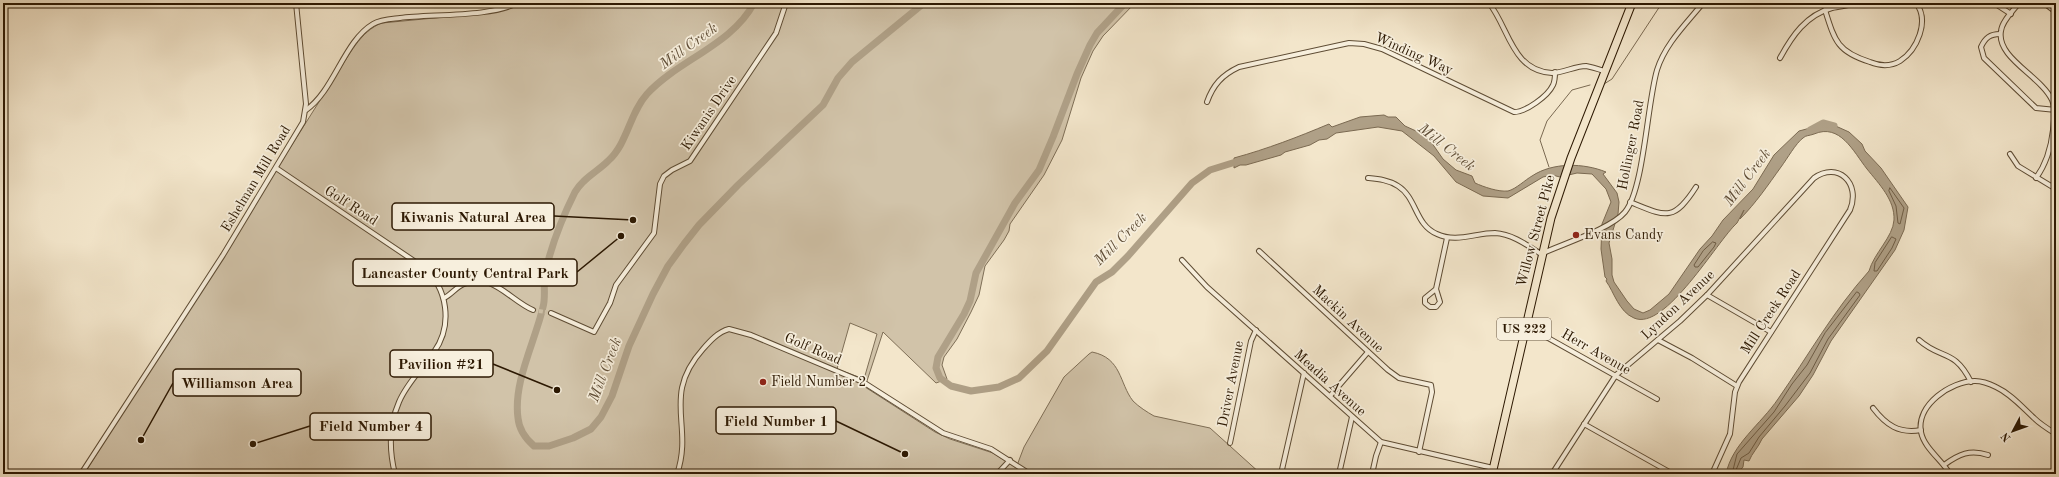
<svg xmlns="http://www.w3.org/2000/svg" width="2059" height="477" viewBox="0 0 2059 477" font-family="'Old Standard TT',serif">
  <style>
    .green { fill: #d1c3a9; stroke: #7e6e56; fill-rule: evenodd }
    .water { fill: #afa087; stroke: #7b6a52 }
    .lines { fill: none; stroke-linecap: round; stroke-linejoin: round }
    .shore { stroke: #6e5c44; stroke-width: 1 }
    .stream { stroke: #7b6a52; stroke-width: 1 }
    .river { stroke: #afa087; stroke-width: 7 }
    .street-tunnel { stroke: #cbbda3; stroke-width: 4; stroke-dasharray: 4 2; stroke-linecap: butt }
    .street-casing { stroke: #5e4c34; stroke-width: 6 }
    .highway-casing { stroke: #2c1802; stroke-width: 9 }
    .street { stroke: #f7efdd; stroke-width: 4 }
    .highway { stroke: #f3e6cb; stroke-width: 7 }
    .poi-dot { fill: #8f2418; stroke: #f7efdd; stroke-width: 1.5 }
    .labels { text-anchor: middle; dominant-baseline: central; stroke-width: 3.5; stroke-linejoin: round; paint-order: stroke }
    .shield { fill: #f7efdd; stroke: #695844; stroke-width: 1 }
    .shield-label { font-size: 13px; font-weight: bold; fill: #2c1802 }
    .street-label { font-size: 14px; fill: #2c1802; stroke: #f7efdd }
    .poi-label { font-size: 14px; fill: #2c1802; stroke: #f7efdd; text-anchor: start }
    .water-label { font-size: 15px; font-style: italic; fill: #604e37; stroke: #f7efdd }
    .leader { fill: none; stroke: #2c1802; stroke-width: 1.5 }
    .callout-dot { fill: #2c1802; stroke: #f7efdd; stroke-width: 1.5 }
    .callout { fill: #f7efdd; stroke: #2c1802; stroke-width: 1.5 }
    .callout-label { font-size: 15px; text-anchor: middle; font-weight: bold; fill: #2c1802 }
  </style>
  <rect width="100%" height="100%" fill="#f3e6cb"/>
  <filter id="stains"><feTurbulence type="fractalNoise" baseFrequency=".005" numOctaves="4"/><feColorMatrix values="0 0 0 0 .2 0 0 0 0 .09 0 0 0 0 .02 0 0 0 .5 -.17"/></filter>
  <radialGradient id="worn" r=".72"><stop offset=".6" stop-color="#630" stop-opacity="0"/><stop offset="1" stop-color="#630" stop-opacity=".3"/></radialGradient>
  <path class="green" d="M522,3H1135L1103,36L1093,51L1081,78L1062,140L1044,175L1010,224L1009,231L1004,240L985,266L979,295L971,312L957,339L944,357L942,365L947,379L936,383L883,332L865,387L935,432L950,439L993,453L1016,468L1024,447L1064,377L1089,354L1092,352C1122,358 1119,383 1133,401C1139,407 1147,412 1154,416L1210,428L1261,474H84L336,75C349,56 360,31 382,23L497,12ZM850,323L877,334L864,379L837,369Z"/>
  <path class="water" d="M1384,115L1388,117H1396L1405,126L1427,136L1443,159L1456,170L1472,176L1475,183C1484,187 1498,192 1508,191C1516,189 1525,180 1532,176C1553,162 1584,163 1606,172L1603,174L1617,193L1619,202L1618,214L1609,243L1612,259V275L1614,282L1627,301L1634,309L1643,313L1650,310L1669,294L1700,249L1712,236L1723,220L1753,189L1774,155L1799,131L1829,123L1849,132L1862,144L1865,151L1881,168L1908,207L1904,230L1895,250L1831,341L1813,375L1799,396L1762,439C1758,448 1752,453 1749,461L1744,460L1743,467L1737,474H1726C1732,444 1761,424 1778,399C1808,356 1833,311 1869,271C1874,253 1893,237 1894,220C1895,200 1879,184 1867,169C1853,151 1840,123 1814,134C1809,136 1806,135 1803,138C1796,143 1787,159 1781,167C1768,185 1756,203 1740,219L1744,210L1737,223C1717,241 1665,332 1634,318C1619,312 1614,292 1606,281L1607,279L1605,277L1601,249L1602,224L1611,202L1606,189L1592,174L1577,173L1560,177L1552,175L1543,177L1508,198L1483,196L1456,182L1434,156L1402,131L1378,127L1336,133L1327,139L1319,140L1310,145L1285,152L1281,155L1246,165H1240L1234,168V158C1267,149 1298,137 1329,124L1332,127L1360,117Z"/>
  <g class="lines">
    <g class="shore">
      <polygon points="1890,188 1904,208 1900,224 1898,223 1896,206 1889,191"/>
      <polygon points="1892,237 1896,239 1892,248 1877,271 1874,271 1875,263"/>
      <polygon points="1713,242 1716,243 1714,247 1698,267 1695,267 1694,265 1703,251"/>
      <polygon points="1857,292 1859,293 1860,295 1828,339 1810,373 1785,406 1759,437 1749,453 1741,458 1736,470 1733,470 1737,454 1774,412 1792,384 1807,365 1825,333"/>
    </g>
    <g class="stream">
      <polyline points="1604,84 1612,79 1662,3"/>
      <polyline points="1549,167 1540,140 1547,121 1572,90 1590,85"/>
    </g>
    <g class="river">
      <path d="M754,3C732,45 678,60 647,94C629,114 628,143 608,161C597,172 583,178 575,192C562,218 551,246 545,274C543,285 546,297 543,307C535,342 513,382 518,418C519,430 526,439 534,446H549L573,438L591,429L601,417L612,396L629,346L653,294L668,266L684,244L699,225L738,185L823,105L838,78L852,62L924,3"/>
      <polyline points="1125,3 1097,33 1090,45 1077,74 1053,137 1039,170 1015,203 976,273 970,301 964,314 938,357 936,368 940,378 951,386 971,391 999,387 1019,378 1047,351 1096,282 1112,272 1128,256 1192,183 1210,170 1242,160"/>
      <polyline points="1810,130 1823,123 1834,126"/>
    </g>
    <polyline class="street-tunnel" points="533,310 551,313"/>
    <g class="street-casing">
      <g id="street">
        <path d="M1489,3C1509,28 1512,71 1552,73C1563,73 1575,66 1586,66C1592,67 1598,69 1604,71"/>
        <polyline points="1994,3 2011,14"/>
        <path d="M2019,3C2013,11 2002,21 2001,31C1996,58 2041,76 2052,100C2056,109 2054,120 2053,130C2051,148 2047,163 2036,178"/>
        <polyline points="2044,3 2056,12"/>
        <path d="M1825,10C1835,42 1838,52 1870,62C1880,66 1890,67 1900,61C1917,50 1930,21 1916,3"/>
        <path d="M2000,34C1990,34 1985,38 1981,47L1984,58L2036,108L2056,110"/>
        <path d="M1780,58C1792,36 1806,15 1832,8C1840,6 1849,6 1857,3"/>
        <path d="M1207,102C1213,85 1222,75 1239,67L1349,43L1364,44L1382,49L1514,112C1526,112 1548,96 1553,85C1555,81 1555,77 1555,72"/>
        <path d="M306,110C334,91 344,41 373,24C381,19 391,19 400,18C430,14 493,17 517,3"/>
        <polyline points="2010,154 2018,166 2056,189"/>
        <path d="M276,168L423,267C448,288 453,325 434,352C422,369 407,383 399,402C389,425 389,450 395,474"/>
        <path d="M1368,178C1378,179 1389,180 1398,186C1417,198 1415,225 1437,234C1456,243 1475,233 1495,233C1512,234 1527,245 1541,254C1562,244 1611,229 1625,212C1644,189 1647,104 1657,70C1665,44 1686,24 1703,3"/>
        <path d="M1630,202C1665,216 1673,223 1696,187"/>
        <polyline points="1259,251 1388,370 1399,378 1431,385 1432,392 1419,452"/>
        <polyline points="1182,260 1207,287 1381,442 1493,468"/>
        <polyline points="1436,289 1425,298 1425,303 1430,307 1436,307 1440,302 1436,289 1447,238"/>
        <polyline points="1707,295 1771,332"/>
        <path d="M444,298C451,295 456,287 464,284C490,270 512,302 533,310"/>
        <polyline points="551,313 594,332 610,303 616,285 654,233 660,184 664,176 672,170 690,161 776,33 786,3"/>
        <polyline points="1525,325 1657,399"/>
        <polyline points="1658,340 1692,358 1737,386"/>
        <path d="M1919,340C1941,360 1954,348 1971,382"/>
        <polyline points="1330,396 1368,352"/>
        <path d="M1873,408C1886,425 1899,434 1921,430"/>
        <polyline points="1584,424 1673,474"/>
        <polyline points="1230,443 1251,341 1256,330"/>
        <path d="M1944,465C1959,454 1970,449 1988,455"/>
        <polyline points="81,474 223,255 303,122 306,104 296,3"/>
        <path d="M677,474C694,425 661,396 703,349C710,341 718,332 729,329L751,335L863,382L943,433L991,449L1030,474"/>
        <polyline points="997,474 1010,460"/>
        <polyline points="1281,474 1304,373"/>
        <polyline points="1339,474 1352,417"/>
        <polyline points="1372,474 1376,456 1381,442"/>
        <path d="M1552,474L1616,375L1680,321L1707,295L1814,178C1838,161 1861,183 1850,210L1739,382L1735,392L1730,434L1712,474"/>
        <path d="M1950,474C1942,460 1924,448 1921,432C1916,405 1951,381 1975,381C1982,381 1990,384 1996,387C2011,394 2022,407 2034,418C2040,424 2048,429 2056,434"/>
      </g>
    </g>
    <g class="highway-casing">
      <polyline id="highway" points="1492,474 1551,218 1571,158 1632,3"/>
    </g>
    <use href="#street" class="street"/>
    <use href="#highway" class="highway"/>
  </g>
  <g class="poi-dot">
    <circle cx="1576" cy="235" r="4"/>
    <circle cx="763" cy="382" r="4"/>
  </g>
  <g class="labels">
    <rect class="shield" x="1497" y="318" width="54" height="22" rx="3"/>
    <g class="shield-label">
      <text x="1524" y="329">US 222</text>
    </g>
    <g class="street-label">
      <text transform="translate(1414 54) rotate(24)">Winding Way</text>
      <text transform="translate(709 113) rotate(-56)">Kiwanis Drive</text>
      <text transform="translate(1631 145) rotate(-79)">Hollinger Road</text>
      <text transform="translate(256 179) rotate(-59)">Eshelman Mill Road</text>
      <text transform="translate(351 206) rotate(33)">Golf Road</text>
      <text transform="translate(1536 231) rotate(-75)">Willow Street Pike</text>
      <text transform="translate(1678 305) rotate(-43)">Lyndon Avenue</text>
      <text transform="translate(1771 312) rotate(-57)">Mill Creek Road</text>
      <text transform="translate(1348 319) rotate(43)">Mackin Avenue</text>
      <text transform="translate(813 349) rotate(23)">Golf Road</text>
      <text transform="translate(1596 352) rotate(30)">Herr Avenue</text>
      <text transform="translate(1330 383) rotate(42)">Meadia Avenue</text>
      <text transform="translate(1231 384) rotate(-79)">Driver Avenue</text>
    </g>
    <g class="poi-label">
      <text x="1584" y="235">Evans Candy</text>
      <text x="771" y="382">Field Number 2</text>
    </g>
    <g class="water-label">
      <text transform="translate(689 47) rotate(-36)">Mill Creek</text>
      <text transform="translate(1446 148) rotate(38)">Mill Creek</text>
      <text transform="translate(1748 178) rotate(-53)">Mill Creek</text>
      <text transform="translate(1121 240) rotate(-45)">Mill Creek</text>
      <text transform="translate(606 370) rotate(-69)">Mill Creek</text>
    </g>
  </g>
  <path class="leader" d="M633 220L554 216M621 236L577 272M557 390L493 364M141 440L173 383M905 454L836 421M253 444L310 426"/>
  <g class="callout-dot">
    <circle cx="633" cy="220" r="4"/>
    <circle cx="621" cy="236" r="4"/>
    <circle cx="557" cy="390" r="4"/>
    <circle cx="141" cy="440" r="4"/>
    <circle cx="905" cy="454" r="4"/>
    <circle cx="253" cy="444" r="4"/>
  </g>
  <g class="callout">
    <rect x="392" y="203" width="162" height="27" rx="4"/>
    <rect x="353" y="259" width="224" height="27" rx="4"/>
    <rect x="390" y="350" width="103" height="27" rx="4"/>
    <rect x="173" y="369" width="128" height="27" rx="4"/>
    <rect x="716" y="407" width="120" height="27" rx="4"/>
    <rect x="310" y="413" width="121" height="27" rx="4"/>
  </g>
  <g class="callout-label">
    <text x="473" y="222">Kiwanis Natural Area</text>
    <text x="465" y="278">Lancaster County Central Park</text>
    <text x="441" y="369">Pavilion #21</text>
    <text x="237" y="388">Williamson Area</text>
    <text x="776" y="426">Field Number 1</text>
    <text x="371" y="431">Field Number 4</text>
  </g>
  <rect width="2059" height="477" fill="none" stroke="#f3e6cb" stroke-width="16"/>
  <rect x="4" y="4" width="2051" height="469" fill="none" stroke="#2c1802" stroke-width="2"/>
  <rect x="8" y="8" width="2043" height="461" fill="none" stroke="#2c1802"/>
  <g transform="translate(2013 431) rotate(229)" stroke="#f7efdd" stroke-width="3" paint-order="stroke">
  <path d="M0-3L7 15L0 10L-7 15Z" fill="#2c1802"/>
  <text y="-6" font-size="11" font-weight="bold" text-anchor="middle" fill="#2c1802">N</text>
  </g>
  <rect width="100%" height="100%" filter="url(#stains)"/>
  <rect width="100%" height="100%" fill="url(#worn)"/>
</svg>
